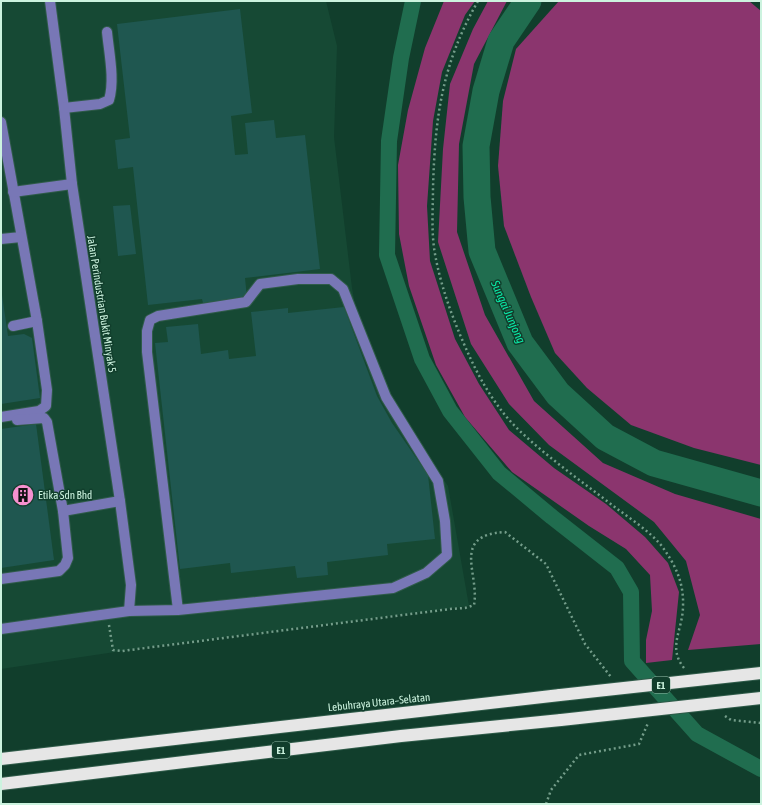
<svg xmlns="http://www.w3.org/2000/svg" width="762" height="805" viewBox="0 0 762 805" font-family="'Asap Condensed',sans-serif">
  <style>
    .built { fill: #164934 }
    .green { fill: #8b356e }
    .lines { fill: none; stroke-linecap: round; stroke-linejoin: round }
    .canal { stroke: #206d4f; stroke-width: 16 }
    .river { stroke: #206d4f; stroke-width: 27 }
    .building { fill: #1f5750 }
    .minor-casing { stroke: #2f5b49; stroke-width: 12 }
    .highway-casing { stroke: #2f5b49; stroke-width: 14 }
    .path { stroke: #749d8a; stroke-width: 2.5; stroke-dasharray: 2 3; stroke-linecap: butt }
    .minor { stroke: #7877b6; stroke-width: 10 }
    .highway { stroke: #e6e6e6; stroke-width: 12 }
    .highway-bridge-casing { stroke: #2f5b49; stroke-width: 14; stroke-linecap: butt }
    .highway-bridge { stroke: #e6e6e6; stroke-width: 12 }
    .labels { text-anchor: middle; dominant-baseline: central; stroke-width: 3; stroke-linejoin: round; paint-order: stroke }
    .shield { fill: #113e2c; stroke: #94bda9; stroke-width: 1 }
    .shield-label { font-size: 10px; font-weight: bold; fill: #ccf3df }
    .street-label { font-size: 11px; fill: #ccf3df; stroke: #113e2c }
    .poi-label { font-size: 11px; fill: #ccf3df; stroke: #113e2c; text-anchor: start }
    .water-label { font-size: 12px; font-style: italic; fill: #0aeca8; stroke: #113e2c }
  </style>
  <rect width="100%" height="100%" fill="#113e2c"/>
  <polygon class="built" points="1,1 326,1 337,46 334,137 352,288 366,365 448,486 469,606 162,645 1,669"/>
  <g class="green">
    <polygon points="444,1 475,1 465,15 442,72 433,121 427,206 430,261 455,339 479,384 509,430 554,468 606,504 645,537 668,563 679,592 672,660 646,663 646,640 652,611 650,575 626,549 589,526 512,472 465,417 436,365 409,286 399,234 398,165 408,110 425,48"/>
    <polygon points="488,1 507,1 474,64 459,144 457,232 485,315 534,401 603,463 675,494 761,519 761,644 688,650 700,615 686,561 654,522 549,445 509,404 471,344 438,242 443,149 450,84 473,29"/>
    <polygon points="559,1 749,1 761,11 761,465 694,448 631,425 587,388 555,353 531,297 504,226 498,166 503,101 516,49"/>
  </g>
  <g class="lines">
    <polyline class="canal" points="413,1 401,58 389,141 387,255 422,359 450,411 499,473 552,517 617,568 631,592 632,661 697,734 761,769"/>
    <polyline class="river" points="528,1 501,41 486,91 476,146 477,197 482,251 520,343 558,394 605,437 654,463 761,493"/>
  </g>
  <g class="building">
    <polygon points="240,9 252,113 231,116 235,155 248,154 245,123 274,120 276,138 305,135 320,269 245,278 247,298 203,303 202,299 148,305 133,167 118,169 115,140 130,138 117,24"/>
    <polygon points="130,205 136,254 118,256 113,206"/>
    <polygon points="1,288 8,336 24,334 32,338 40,398 1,404"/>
    <polygon points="344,307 377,396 392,423 428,475 435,539 387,544 388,555 327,562 328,575 297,578 295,566 231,573 230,563 180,569 155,343 168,342 166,327 198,324 201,354 228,350 229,359 256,356 251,312 288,308 288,313"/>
    <polygon points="36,424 54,560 1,568 1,429"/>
  </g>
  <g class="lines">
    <g class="minor-casing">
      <g id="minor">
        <polyline points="50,1 64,108 72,184 120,501 131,585 129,611"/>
        <path d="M64,108L100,104L109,100C115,80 109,53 107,32"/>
        <polyline points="1,122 37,321 47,390 46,406 39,411 1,417"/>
        <polyline points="13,192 72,184"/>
        <polyline points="1,239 21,237"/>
        <polyline points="13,326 37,321"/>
        <polyline points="63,511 120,501"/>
        <polyline points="1,579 59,571 65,565 68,558 63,511 47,422 44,418 17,420"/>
        <polyline points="1,629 129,611 178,610 393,588 426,573 447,555 445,521 438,481 386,397 343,289 331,279 298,279 260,284 246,302 158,316 150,320 147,331 147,352 178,610"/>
      </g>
    </g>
    <g class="highway-casing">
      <g id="highway">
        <polyline points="1,759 560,695"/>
        <polyline points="1,784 401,736 561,720"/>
      </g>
    </g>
    <g class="path">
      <path d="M478,1C442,64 435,117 433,188C433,209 431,232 435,254C441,288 454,322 468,353C481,382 498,411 522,433C551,460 584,483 616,508C631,519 649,531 661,545C675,564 684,582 683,606C683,630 667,647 684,668"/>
      <path d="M109,625L113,650L122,651L450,609L465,608L474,605C480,574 450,535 505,532L546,564L585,644L611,677"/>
      <polyline points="725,716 731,720 761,723"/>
      <polyline points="546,804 551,790 579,755 639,744 648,723"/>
    </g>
    <use href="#minor" class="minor"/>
    <use href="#highway" class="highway"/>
    <g class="highway-bridge-casing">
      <g id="highway-bridge">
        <polyline points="560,695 761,673"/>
        <polyline points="561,720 761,698"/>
      </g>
    </g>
    <use href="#highway-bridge" class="highway-bridge"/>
  </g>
  <defs>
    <g id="building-disc" transform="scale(1.15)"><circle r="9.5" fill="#f690cf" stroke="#113e2c"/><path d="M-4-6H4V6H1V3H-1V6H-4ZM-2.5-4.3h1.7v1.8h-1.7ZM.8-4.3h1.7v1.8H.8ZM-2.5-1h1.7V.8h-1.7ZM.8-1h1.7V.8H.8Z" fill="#111"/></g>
  </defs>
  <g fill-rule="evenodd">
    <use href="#building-disc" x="23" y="495"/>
  </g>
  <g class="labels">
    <g class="shield">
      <rect x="652" y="677" width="18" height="16" rx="3"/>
      <rect x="272" y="742" width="18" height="16" rx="3"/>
    </g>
    <g class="shield-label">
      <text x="661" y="685">E1</text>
      <text x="281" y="750">E1</text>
    </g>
    <g class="street-label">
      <text transform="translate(102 304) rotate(81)">Jalan Perindustrian Bukit Minyak 5</text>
      <text transform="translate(379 702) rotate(-6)">Lebuhraya Utara–Selatan</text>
    </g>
    <g class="poi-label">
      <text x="38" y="495">Etika Sdn Bhd</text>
    </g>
    <g class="water-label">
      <text transform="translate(508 312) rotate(66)">Sungai Junjong</text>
    </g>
  </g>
  <rect width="762" height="805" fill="none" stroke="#ccf3df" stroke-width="4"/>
</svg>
